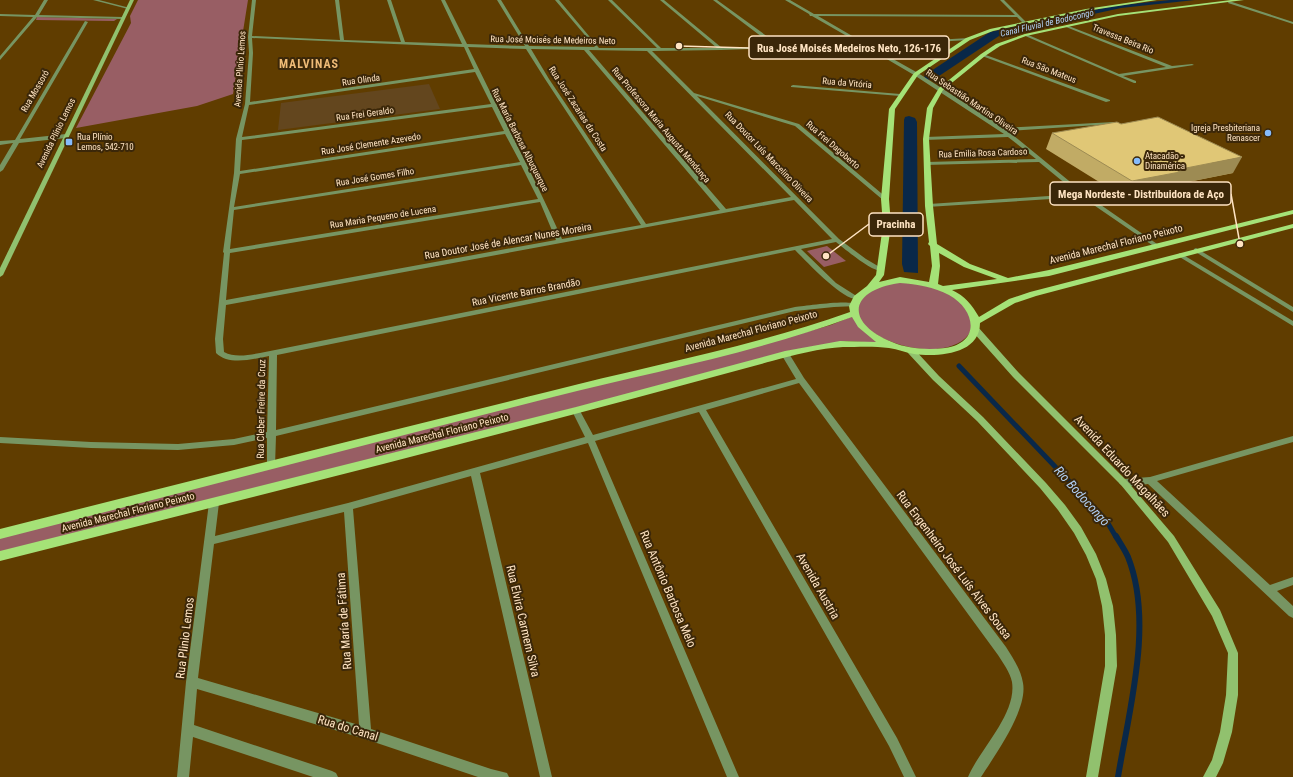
<svg xmlns="http://www.w3.org/2000/svg" width="1293" height="777" viewBox="0 0 1293 777" font-family="'Roboto Condensed',sans-serif">
  <style>
    .built { fill: #63461e }
    .green { fill: #985e64 }
    .water { fill: #092849 }
    .lines { fill: none; stroke-linecap: round; stroke-linejoin: round }
    .stream-far1 { stroke: #092849; stroke-width: 5 }
    .stream { stroke: #092849; stroke-width: 6 }
    .street { fill: #779562; fill-rule: evenodd }
    .secondary { fill: #91c16e; fill-rule: evenodd }
    .primary { fill: #a5e277; fill-rule: evenodd }
    .wall { fill: #c1ab65 }
    .shaded-wall { fill: #9d8b53 }
    .building { fill: #e0c776; stroke: #9d8b53 }
    .poi-dot { fill: #85bbfb; stroke: #3b2709; stroke-width: 1.5 }
    .labels { text-anchor: middle; dominant-baseline: central; stroke-width: 4; stroke-linejoin: round; paint-order: stroke }
    .far-water-label { font-size: 9px; font-style: italic; fill: #b1cff3; stroke: #3b2709 }
    .far-street-label { font-size: 9px; fill: #ffe4c3; stroke: #3b2709 }
    .far-poi-label { font-size: 9px; fill: #ffe4c3; stroke: #3b2709; text-anchor: start }
    .street-label { font-size: 10px; fill: #ffe4c3; stroke: #3b2709 }
    .far-district-label { font-size: 12px; font-weight: bold; letter-spacing: 1px; fill: #eeba76; stroke: #3b2709 }
    .near-street-label { font-size: 12px; fill: #ffe4c3; stroke: #3b2709 }
    .near-water-label { font-size: 13px; font-style: italic; fill: #b1cff3; stroke: #3b2709 }
    .leader { fill: none; stroke: #ffe4c3; stroke-width: 1.5 }
    .callout-dot { fill: #ffe4c3; stroke: #3b2709; stroke-width: 1.5 }
    .callout { fill: #3b2709; stroke: #ffe4c3; stroke-width: 1.5 }
    .callout-label { font-size: 11px; text-anchor: middle; font-weight: bold; fill: #ffe4c3 }
  </style>
  <rect width="100%" height="100%" fill="#603d00"/>
  <polygon class="built" points="429,84 440,109 278,130 281,103"/>
  <g class="green">
    <polygon points="138,0 248,0 233,94 197,106 76,128 131,23 130,16"/>
    <polygon points="37,17 117,19 114,21 36,20"/>
    <polygon points="827,246 846,261 824,267 807,251"/>
    <path d="M898,282C918,284 951,288 964,306C968,311 970,317 973,323C972,326 971,331 969,334C948,362 882,347 862,323C858,317 857,309 857,303L876,286Z"/>
    <polygon points="853,316 883,343 846,341 788,351 594,403 0,555 0,535 785,338 831,325"/>
  </g>
  <g class="water">
    <polygon points="1170,0 1195,0 1121,8 1002,34 936,78 927,80 924,77 928,73 990,32 1113,6"/>
    <polygon points="909,116 915,118 917,122 918,273 904,272 902,264 904,120 905,117"/>
  </g>
  <g class="lines">
    <polyline class="stream-far1" points="959,366 1106,520 1116,537"/>
    <path class="stream" d="M1116,536C1120,543 1125,550 1128,557C1154,622 1129,710 1118,777"/>
    <g class="street">
      <polygon points="44,0 48,0 39,15 123,17 125,18 123,19 37,17 0,60 0,56 33,17 0,16 0,14 35,15"/>
      <polygon points="93,0 99,0 130,8 128,9"/>
      <path d="M252,0H256L252,36L340,40L335,0H339L344,40L401,42L387,0H391L405,42L462,44L441,0H445L467,44L525,46L497,0H501L529,46L595,47L555,0H559L599,48H657L608,0H612L661,48H717L660,0H664L722,48L774,46L713,0H717L779,45L852,39L812,16H810L809,14L785,0H790L814,14L1015,15L1000,0H1004L1025,21V23H1023L1017,17L818,16L866,44L969,38L968,40L870,46L918,73L1004,128L1114,122V124H1112L1008,131L1085,194L1160,246L1157,248L1155,247L1082,197L927,207V205L929,204L1078,194L1039,162L925,165L924,164L927,162L1036,159L1008,137L924,140L923,139L926,137L1004,134L914,75L856,41L782,48L780,49L777,48L721,50L652,51L694,93L799,124L887,198V200H883L795,126L697,96L839,239L866,259L883,269V271C873,273 845,249 836,242L801,249L836,283L858,297L859,298L858,299C844,302 806,261 795,250L277,355L276,430L795,307C807,306 850,299 858,305L856,306L834,307L795,311L276,436L275,466L274,468H268L267,466V438L234,445L178,450L91,448L0,443V437L91,442L178,444L234,439L267,432L269,356C253,359 229,366 216,353L215,339L224,253L223,252L234,173L236,139L245,104L249,53L248,37ZM252,38L464,47L474,69L250,102L253,53ZM468,47L526,49L545,79L641,225L562,239C533,174 499,111 468,47ZM531,49L584,50L720,210L646,224L549,79ZM589,50L647,51L791,197L726,209ZM475,72L491,104L242,137L249,105ZM492,107L504,131L240,171L242,140ZM505,134L520,162L234,207L240,174ZM521,165L538,199L230,249L234,210ZM794,200L832,239L260,353C248,355 235,358 224,352L223,339L226,305ZM540,202L556,240L226,300L230,253Z"/>
      <polygon points="1229,1 1293,22 1293,24 1228,3"/>
      <polygon points="85,21 88,22 20,139 66,134 69,136 66,138 19,143 3,170 0,172 0,165 13,143 0,145 0,141 15,140"/>
      <polygon points="1066,25 1172,66 1192,64 1194,65 1123,76 1136,81 1136,83 1134,83 1023,35 1026,34 1119,74 1166,67 1066,27"/>
      <polygon points="983,54 1110,100 1110,101 1106,102 982,56 981,55"/>
      <polygon points="793,85 900,94 902,95 900,96 791,87 791,86"/>
      <polygon points="1196,248 1293,307 1293,312 1194,251 1194,249"/>
      <polygon points="1180,253 1293,321 1293,326 1178,256 1177,255"/>
      <path d="M782,352H788L804,378L1006,647C1013,658 1021,670 1023,683C1028,710 995,755 981,777H968C979,750 1017,714 1012,682C1010,672 1003,663 998,655L799,383L706,410L897,738L916,777H904L889,746L699,412L595,441L739,777H727L588,443L480,473L552,777H540L471,476L353,509L371,729L491,769L507,773L509,777H478L365,739L197,689L194,725L332,771L336,773L338,777H313L193,737L189,777H177L186,682L209,503L211,500L214,499L217,500L219,503L215,536L348,503L585,437L572,411L576,408L579,409L593,435L796,379L781,354ZM344,512L359,725L198,678L214,544Z"/>
      <polygon points="1293,436 1293,442 1157,481 1270,585 1293,577 1293,585 1277,591 1293,606 1293,618 1289,616 1148,484 1124,487 1121,485 1119,483 1121,481 1124,479 1150,477"/>
    </g>
    <g class="secondary">
      <polygon points="130,0 134,0 3,275 0,277 0,268"/>
      <polygon points="972,327 978,327 1019,373 1127,481 1174,536 1220,610 1238,653 1238,695 1232,732 1223,763 1216,777 1203,777 1212,760 1220,732 1226,695 1228,653 1212,616 1168,542 1121,485 1013,377 972,331 971,329"/>
      <polygon points="908,349 914,349 939,376 983,417 1046,483 1065,505 1081,527 1096,554 1106,579 1113,606 1116,635 1117,666 1098,777 1086,777 1105,666 1105,635 1102,606 1096,579 1086,555 1074,533 1058,510 1040,488 977,421 933,380 908,353 907,351"/>
    </g>
    <path class="primary" d="M1146,0H1157L1086,11L993,31L970,40L918,75L895,109L889,199L891,225L884,275L879,282L900,277L929,282L932,266L930,246L928,244L929,242L925,206L923,139L927,108L939,88L981,54L996,44L1025,34L1118,14L1231,0H1244L1118,16L1026,36L1000,46L985,56L943,90L933,108L929,139L933,206L937,244L970,264L1008,278L1049,270L1293,210V214L1049,276L952,290C965,296 972,305 979,317L1009,299L1030,292L1293,224V228L1036,296L1015,303L980,323C980,355 937,357 914,354C906,353 898,349 889,348C875,346 857,347 843,347C821,348 793,355 772,361C516,431 258,496 0,561V551L576,407L785,351L840,341L876,342L858,327L852,317C755,353 652,372 553,397C368,444 184,492 0,539V529C182,483 365,437 547,392C648,366 752,347 850,312L849,306L854,296L867,286L876,275L883,225L881,199L889,109L914,73L966,38L990,29L1086,9ZM939,253L964,267L997,279L943,286L938,284L940,266ZM900,283C917,284 934,287 949,295C976,310 981,343 945,348C928,350 908,349 892,342C844,322 849,290 900,283Z"/>
  </g>
  <polygon class="wall" points="1121,124 1233,173 1173,185 1172,188 1125,198 1046,149 1052,133"/>
  <polygon class="shaded-wall" points="1242,157 1233,173 1173,185 1172,188 1125,198 1132,181 1176,170"/>
  <polygon class="building" points="1158,117 1242,157 1176,170 1180,172 1132,181 1052,133 1117,122 1121,124"/>
  <g class="poi-dot">
    <circle cx="1268" cy="133" r="4"/>
    <rect x="65" y="138" width="8" height="8" rx="2"/>
    <circle cx="1137" cy="161" r="4"/>
  </g>
  <g class="labels">
    <g class="far-water-label">
      <text transform="translate(1047 23) rotate(-13)">Canal Fluvial de Bodocongó</text>
    </g>
    <g class="far-street-label">
      <text transform="translate(1123 39) rotate(22)">Travessa Beira Rio</text>
      <text transform="translate(553 40) rotate(1)">Rua José Moisés de Medeiros Neto</text>
      <text transform="translate(240 69) rotate(-86)">Avenida Plinio Lemos</text>
      <text transform="translate(1049 70) rotate(21)">Rua São Mateus</text>
      <text transform="translate(361 80) rotate(-8)">Rua Olinda</text>
      <text transform="translate(847 83) rotate(5)">Rua da Vitória</text>
      <text transform="translate(35 91) rotate(-60)">Rua Mossoró</text>
      <text transform="translate(972 102) rotate(34)">Rua Sebastião Martins Oliveira</text>
      <text transform="translate(578 109) rotate(57)">Rua José Zacarias da Costa</text>
      <text transform="translate(365 114) rotate(-8)">Rua Frei Geraldo</text>
      <text transform="translate(661 125) rotate(50)">Rua Professora Maria Augusta Mendonça</text>
      <text transform="translate(56 133) rotate(-64)">Avenida Plínio Lemos</text>
      <text transform="translate(520 140) rotate(63)">Rua María Barbosa Albuquerque</text>
      <text transform="translate(371 144) rotate(-9)">Rua José Clemente Azevedo</text>
      <text transform="translate(833 145) rotate(41)">Rua Frei Dagoberto</text>
      <text transform="translate(983 153) rotate(-2)">Rua Emilia Rosa Cardoso</text>
      <text transform="translate(769 157) rotate(46)">Rua Doutor Luís Marcelino Oliveira</text>
      <text transform="translate(375 177) rotate(-9)">Rua José Gomes Filho</text>
      <text transform="translate(383 217) rotate(-9)">Rua Maria Pequeno de Lucena</text>
    </g>
    <g class="far-poi-label">
      <text x="1260" y="128" text-anchor="end">Igreja Presbiteriana<tspan x="1260" dy="10">Renascer</tspan></text>
      <text x="77" y="137">Rua Plínio<tspan x="77" dy="10">Lemos, 542-710</tspan></text>
      <text x="1145" y="156">Atacadão -<tspan x="1145" dy="10">Dinamérica</tspan></text>
    </g>
    <g class="street-label">
      <text transform="translate(508 241) rotate(-10)">Rua Doutor José de Alencar Nunes Moreira</text>
      <text transform="translate(1116 244) rotate(-14)">Avenida Marechal Floriano Peixoto</text>
      <text transform="translate(526 292) rotate(-11)">Rua Vicente Barros Brandão</text>
      <text transform="translate(751 331) rotate(-15)">Avenida Marechal Floriano Peixoto</text>
      <text transform="translate(261 409) rotate(-89)">Rua Cleber Freire da Cruz</text>
      <text transform="translate(442 433) rotate(-14)">Avenida Marechal Floriano Peixoto</text>
      <text transform="translate(128 512) rotate(-14)">Avenida Marechal Floriano Peixoto</text>
    </g>
    <g class="far-district-label">
      <text x="309" y="64">MALVINAS</text>
    </g>
    <g class="near-street-label">
      <text transform="translate(1122 466) rotate(47)">Avenida Eduardo Magalhães</text>
      <text transform="translate(954 565) rotate(53)">Rua Engenheiro José Luís Alves Sousa</text>
      <text transform="translate(818 586) rotate(60)">Avenida Austria</text>
      <text transform="translate(668 589) rotate(67)">Rua Antônio Barbosa Melo</text>
      <text transform="translate(344 621) rotate(-94)">Rua María de Fátima</text>
      <text transform="translate(523 621) rotate(77)">Rua Elvira Carmem Silva</text>
      <text transform="translate(185 638) rotate(-83)">Rua Plinio Lemos</text>
      <text transform="translate(348 728) rotate(17)">Rua do Canal</text>
    </g>
    <g class="near-water-label">
      <text transform="translate(1082 496) rotate(48)">Rio Bodocongó</text>
    </g>
  </g>
  <path class="leader" d="M679 46L749 48M1240 244L1231 194M826 256L869 224"/>
  <g class="callout-dot">
    <circle cx="679" cy="46" r="4"/>
    <circle cx="1240" cy="244" r="4"/>
    <circle cx="826" cy="256" r="4"/>
  </g>
  <g class="callout">
    <rect x="749" y="36" width="200" height="23" rx="4"/>
    <rect x="1050" y="182" width="181" height="23" rx="4"/>
    <rect x="869" y="213" width="54" height="23" rx="4"/>
  </g>
  <g class="callout-label">
    <text x="849" y="52">Rua José Moisés Medeiros Neto, 126-176</text>
    <text x="1141" y="198">Mega Nordeste - Distribuidora de Aço</text>
    <text x="896" y="228">Pracinha</text>
  </g>
</svg>
